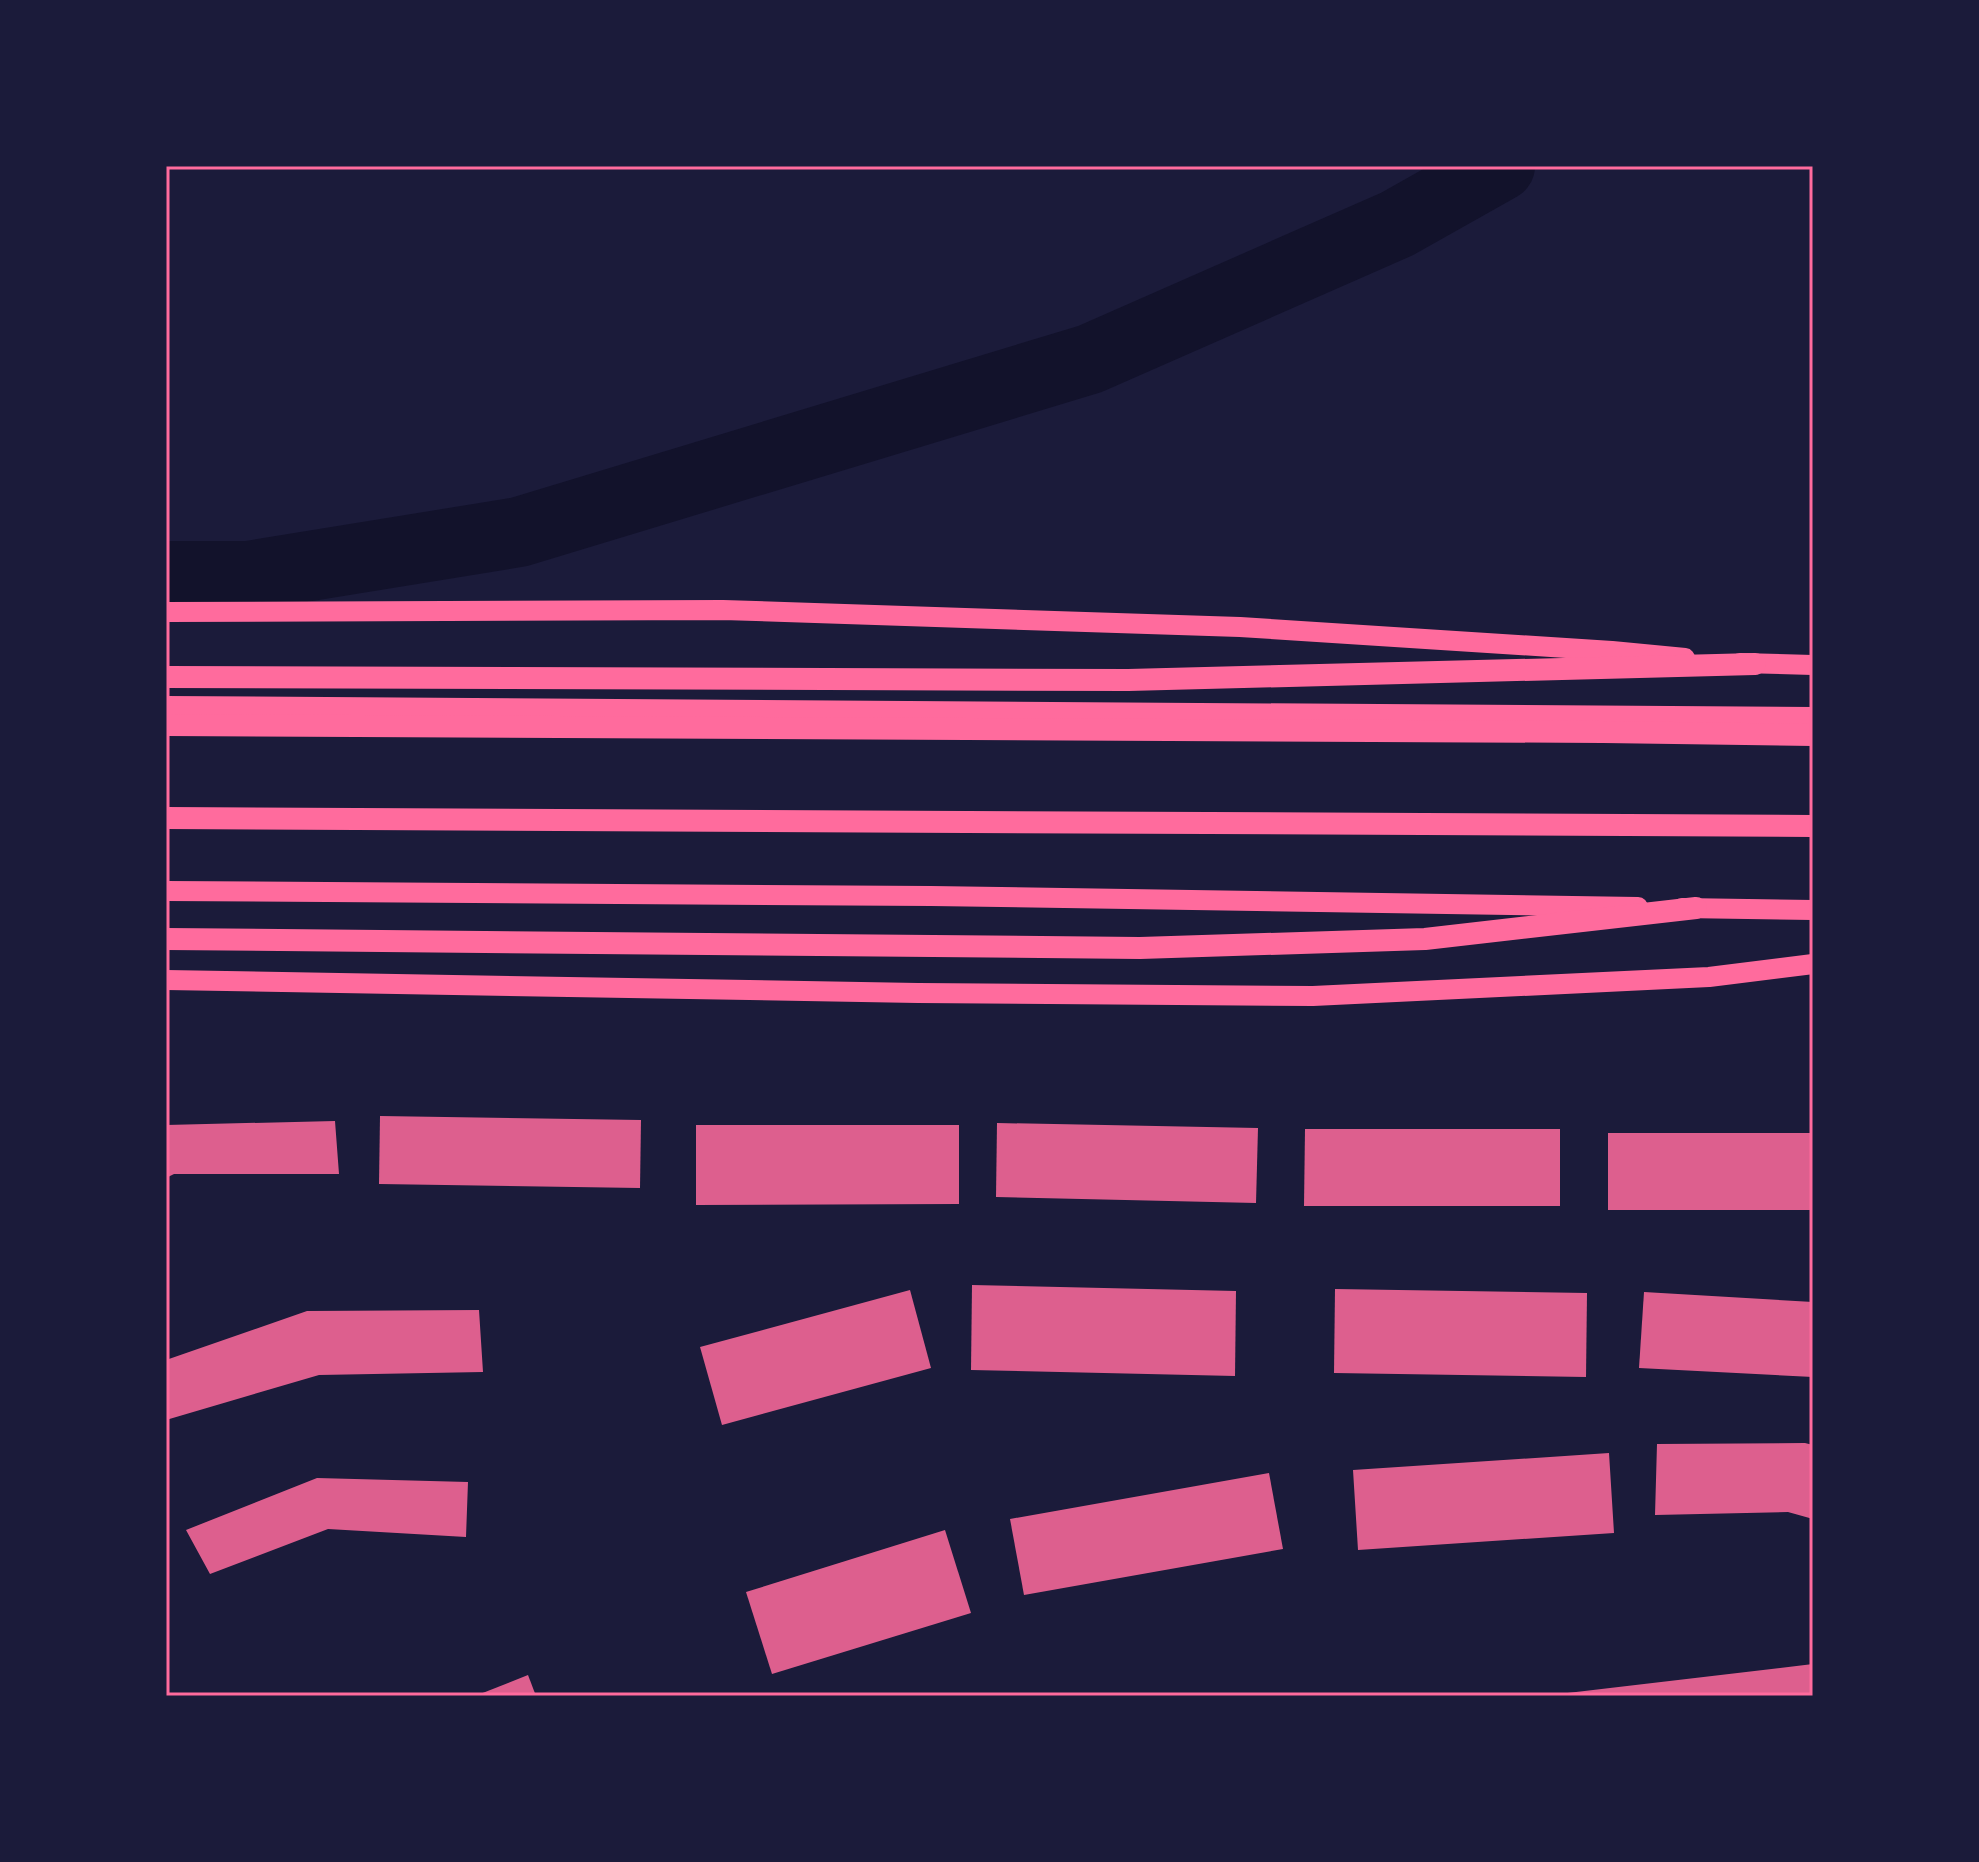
<svg xmlns="http://www.w3.org/2000/svg" width="1979" height="1862" viewBox="0 0 1979 1862" font-family="'Fira Sans Condensed',sans-serif">
  <style>
    .lines { fill: none; stroke-linecap: round; stroke-linejoin: round }
    .river { stroke: #12122b; stroke-width: 70 }
    .building { fill: #dd5f8e }
    .primary { stroke: #ff6b9d; stroke-width: 20 }
    .trunk { stroke: #ff6b9d; stroke-width: 22 }
    .neatline { fill: none; stroke: #ff6b9d; stroke-width: 3 }
  </style>
  <rect width="100%" height="100%" fill="#1b1b3a"/>
  <g class="lines">
    <polyline class="river" points="166,576 248,576 519,532 1090,359 1397,224 1500,166"/>
  </g>
  <g class="building">
    <polygon points="380,1116 641,1120 640,1188 379,1184"/>
    <polygon points="335,1121 339,1174 174,1174 166,1178 166,1125"/>
    <polygon points="997,1123 1258,1128 1256,1203 996,1197"/>
    <polygon points="696,1125 959,1125 959,1204 696,1205"/>
    <polygon points="1305,1129 1560,1129 1560,1206 1304,1206"/>
    <rect x="1608" y="1133" width="205" height="77"/>
    <polygon points="972,1285 1236,1291 1235,1376 971,1370"/>
    <polygon points="1335,1289 1587,1293 1586,1377 1334,1373"/>
    <polygon points="910,1290 931,1368 722,1425 700,1347"/>
    <polygon points="1644,1292 1813,1302 1813,1377 1639,1368"/>
    <polygon points="479,1310 483,1372 319,1375 166,1420 166,1360 307,1311"/>
    <polygon points="1805,1443 1813,1445 1813,1519 1788,1512 1655,1515 1657,1444"/>
    <polygon points="1609,1453 1614,1533 1358,1550 1353,1470"/>
    <polygon points="1269,1473 1283,1549 1024,1595 1010,1519"/>
    <polygon points="317,1478 468,1482 466,1537 328,1529 210,1574 186,1530"/>
    <polygon points="945,1530 971,1613 772,1674 746,1592"/>
    <polygon points="1813,1664 1813,1696 1559,1696 1559,1694"/>
    <polygon points="528,1675 536,1696 475,1696"/>
  </g>
  <g class="lines">
    <g class="primary">
      <polyline points="166,612 723,610 1240,627 1612,651 1685,658"/>
      <polyline points="1740,663 1813,665"/>
      <polyline points="166,706 1813,717"/>
      <polyline points="166,891 931,896 1638,907"/>
      <polyline points="1682,908 1813,910"/>
      <polyline points="166,980 918,993 1313,996 1709,977 1813,964"/>
    </g>
    <g class="trunk">
      <polyline points="166,677 1128,680 1755,664"/>
      <polyline points="166,725 1603,732 1813,735"/>
      <polyline points="166,818 1813,826"/>
      <polyline points="166,939 1140,948 1425,939 1696,908"/>
    </g>
  </g>
  <rect width="1979" height="1862" fill="none" stroke="#1b1b3a" stroke-width="336"/>
  <rect x="168" y="168" width="1643" height="1526" class="neatline"/>
</svg>
